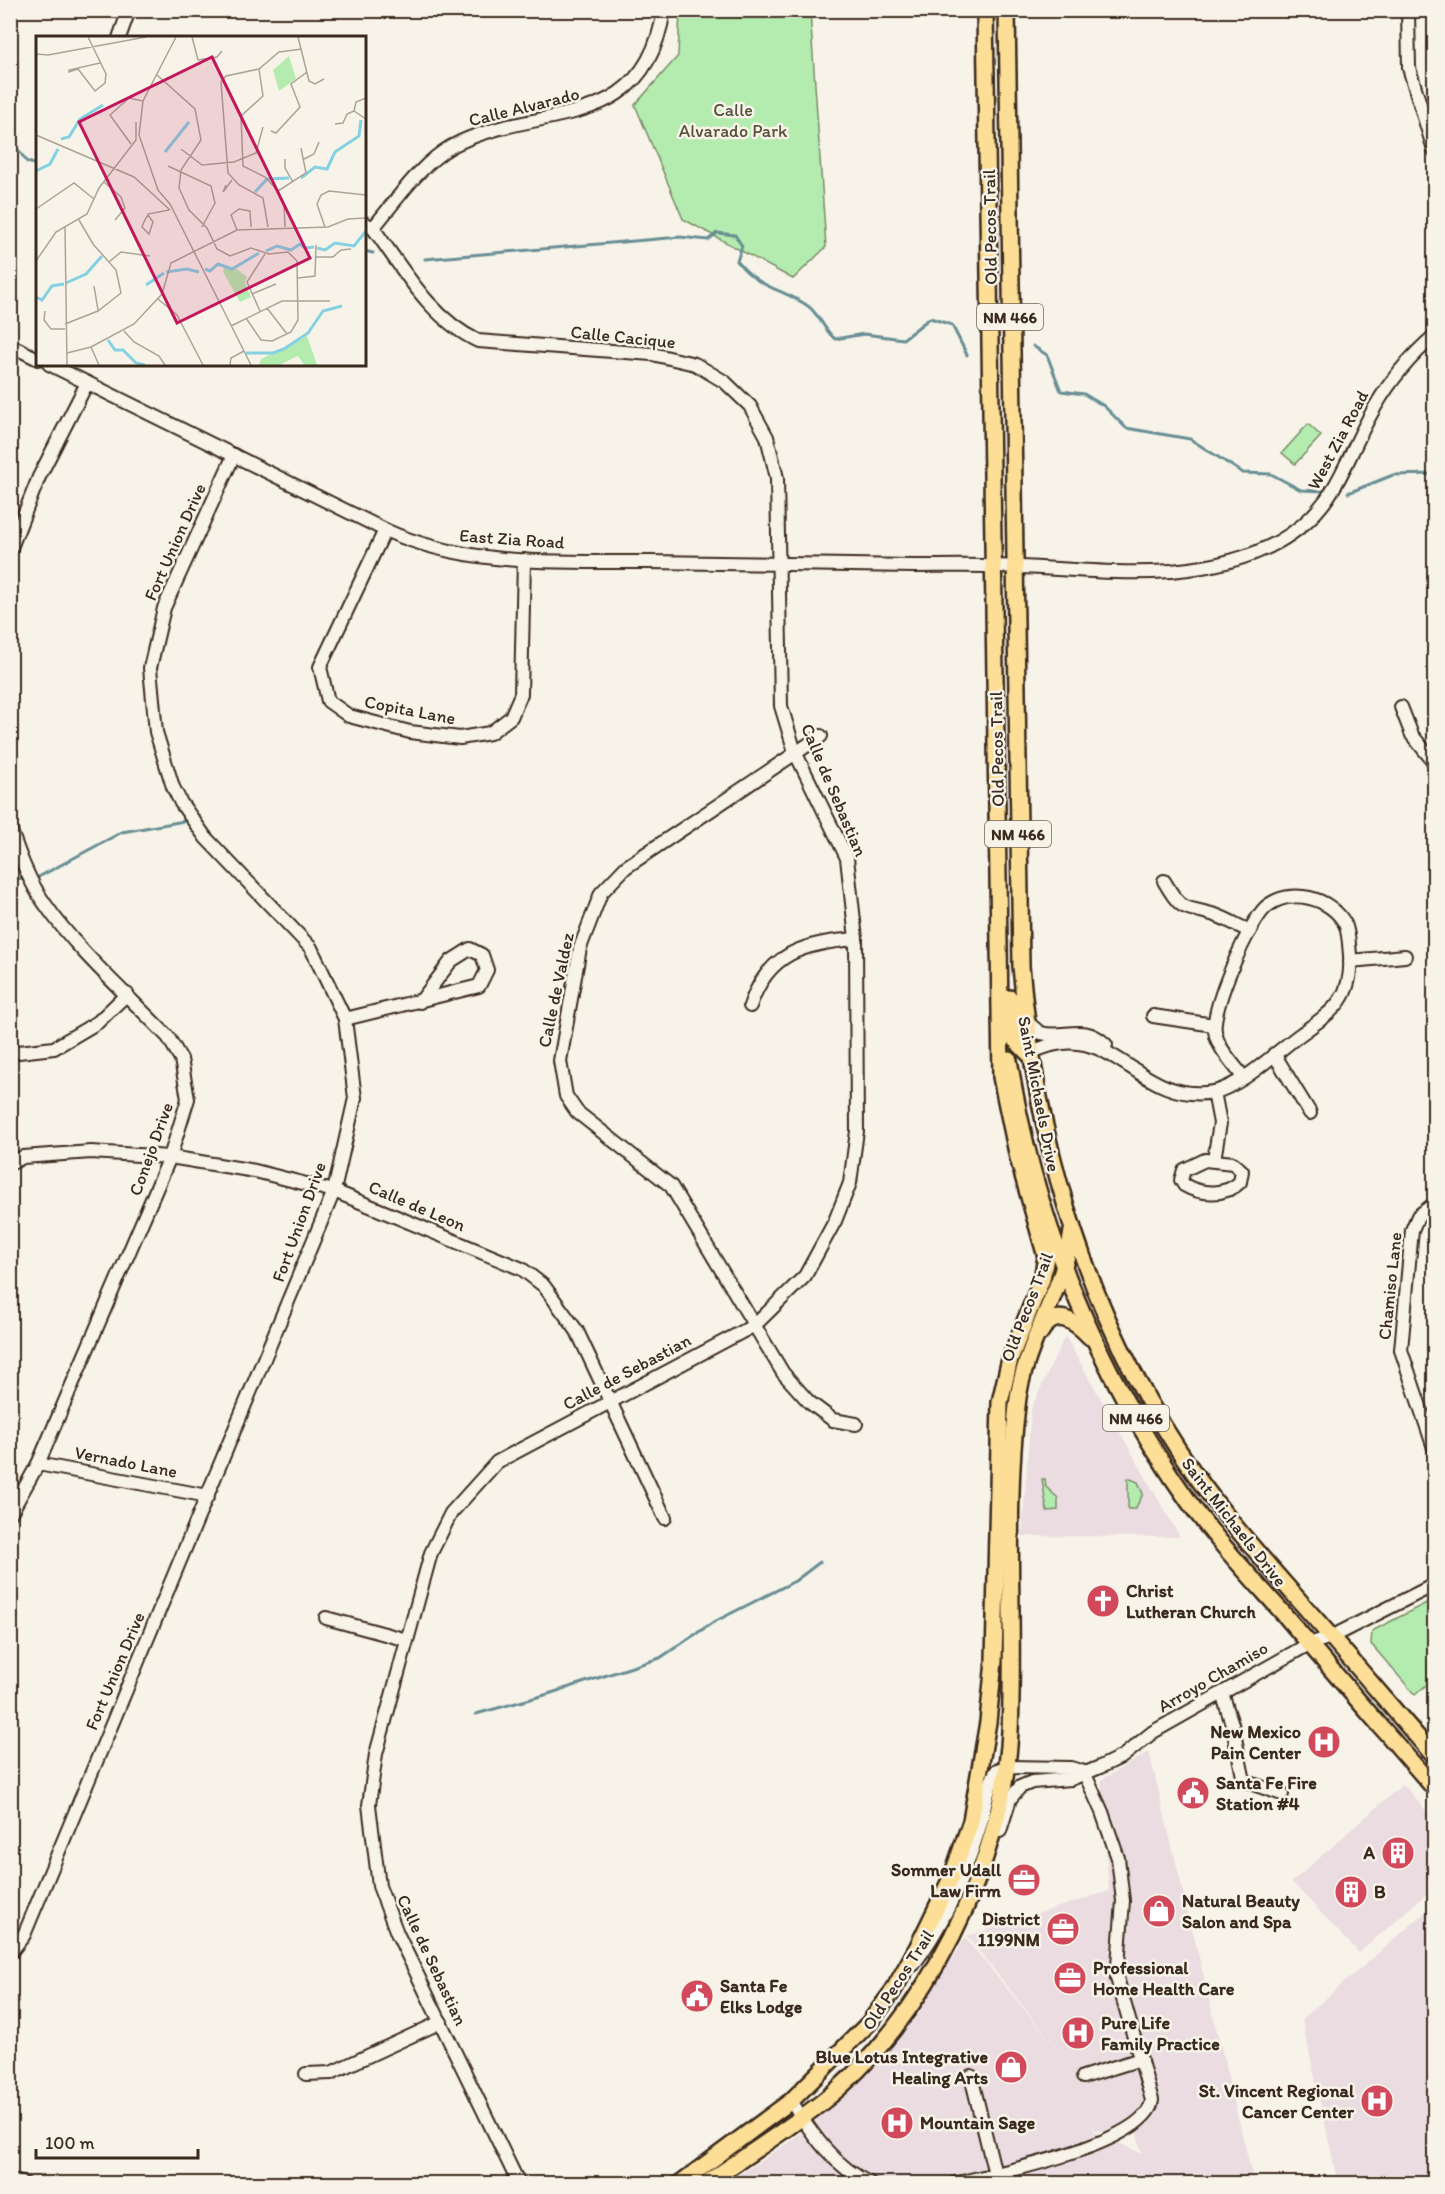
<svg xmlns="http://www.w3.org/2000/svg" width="1445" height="2194" viewBox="0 0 1445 2194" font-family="Itim,sans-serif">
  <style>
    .built { fill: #eadce1; fill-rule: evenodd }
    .green { fill: #b4ecb0; stroke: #788b67; stroke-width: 1.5 }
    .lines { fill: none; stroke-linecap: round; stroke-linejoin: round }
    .stream { stroke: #678e94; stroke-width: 3 }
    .minor-casing { stroke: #3b2a1e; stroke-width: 16 }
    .major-casing { stroke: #3b2a1e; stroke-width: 20 }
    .minor { stroke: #f7f3e8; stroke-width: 12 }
    .major { stroke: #fcde96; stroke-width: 15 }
    .labels { text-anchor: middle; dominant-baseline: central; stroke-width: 5; stroke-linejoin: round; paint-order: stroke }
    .shield { fill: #f7f3e8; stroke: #73665b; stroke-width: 1.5 }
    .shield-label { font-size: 16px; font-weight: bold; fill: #3b2a1e }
    .street-label { font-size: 18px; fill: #3b2a1e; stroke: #f7f3e8 }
    .park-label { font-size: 18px; fill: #53513b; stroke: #f7f3e8 }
    .poi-label { font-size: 18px; font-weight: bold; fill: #3b2a1e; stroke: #f7f3e8; text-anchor: start }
    .inset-river { fill: none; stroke: #84d1e3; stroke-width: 3 }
    .inset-road { fill: none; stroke: #aca397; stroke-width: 1.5 }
    .view { fill: #c2185b; fill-opacity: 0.15; stroke: #c2185b; stroke-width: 3 }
    .inset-edge { fill: none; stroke: #3b2a1e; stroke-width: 3 }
  </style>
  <rect width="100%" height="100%" fill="#f7f3e8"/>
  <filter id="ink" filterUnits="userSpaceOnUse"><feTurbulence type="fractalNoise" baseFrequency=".0167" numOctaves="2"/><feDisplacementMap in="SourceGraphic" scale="12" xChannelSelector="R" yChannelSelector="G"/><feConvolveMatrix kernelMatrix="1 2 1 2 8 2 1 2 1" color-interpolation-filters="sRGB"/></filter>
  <g filter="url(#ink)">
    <g class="built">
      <polygon points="1065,1336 1180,1537 1022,1536 1031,1409"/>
      <path d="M1149,1752L1254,2183L725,2184L792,2140L856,2086L914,2021L965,1938L1063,2056L967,1936L1109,1891L1101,1780ZM1092,2124L1095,2130L1137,2134L1142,2154L1094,2131Z"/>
      <polygon points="1403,1784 1434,1820 1434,1887 1359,1953 1292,1882"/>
      <polygon points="1434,1905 1434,2183 1338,2183 1302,2019"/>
    </g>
    <g class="green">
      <polygon points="680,11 810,11 826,247 793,279 683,219 635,105 678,56"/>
      <polygon points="1308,424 1321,436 1295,464 1282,453"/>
      <polygon points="1128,1478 1138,1482 1143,1494 1135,1509 1128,1509"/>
      <polygon points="1042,1479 1045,1479 1046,1487 1058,1498 1058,1510 1047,1511"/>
      <polygon points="1434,1599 1434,1678 1415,1695 1371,1644 1372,1631"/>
    </g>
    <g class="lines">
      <g class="stream">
        <polyline points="10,129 17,148 27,162 38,165"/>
        <polyline points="364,251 373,253"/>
        <path d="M425,259L680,237L708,240L717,233L735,235L742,246L737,261C759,289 781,288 808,306C819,314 824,330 835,339L864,334L903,339L930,318L952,325L967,355"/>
        <polyline points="1033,346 1047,355 1061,391 1084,394 1104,406 1126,428 1190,439 1243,473 1271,474 1301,490 1324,491"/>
        <polyline points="1348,493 1393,475 1434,474"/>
        <polyline points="10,876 26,880"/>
        <polyline points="33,880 122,832 190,820"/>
        <polyline points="476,1714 545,1695 660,1658 712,1623 795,1581 820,1562"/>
      </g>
      <g class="minor-casing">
        <g id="minor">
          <polyline points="1408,10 1409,68 1434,150"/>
          <polyline points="119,38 129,10"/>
          <path d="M364,223L373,228C403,269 431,319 478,341L652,354L695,364L725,382L750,406L767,437L777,478L781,706L795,752L847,858L856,939L857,1131L850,1183L835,1221L805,1276L755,1325L497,1462L451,1513L431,1553L376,1754L369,1805L379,1886L397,1933L519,2184"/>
          <path d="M373,228C396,201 420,164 452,146C537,101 644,139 664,10"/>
          <polyline points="10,345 38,359"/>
          <path d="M49,364L385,530C469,568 560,561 650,562C738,564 826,565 914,566C949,566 984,565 1019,567C1069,569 1120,575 1171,571C1207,568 1246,560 1278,542C1339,507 1342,463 1375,407C1390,381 1411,356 1434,336"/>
          <polyline points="385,530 320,667 328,701 349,716 410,732 460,738 490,733 511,717 521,694 524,560"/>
          <polyline points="10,550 39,477 87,383"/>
          <polyline points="1401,707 1412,735 1434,762"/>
          <polyline points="821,736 626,867 601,893 580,948 560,1061 566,1096 577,1112 671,1186 783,1373 809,1402 833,1420 856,1424"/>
          <path d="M10,828C19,854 29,882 45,904C78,952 128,995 168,1037L181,1059L188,1099L170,1157L38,1464L10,1514"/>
          <path d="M1164,881C1183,914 1183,905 1215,915C1227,919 1238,926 1250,931"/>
          <polyline points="1350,961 1405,956"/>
          <path d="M750,1006C768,952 805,943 856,939"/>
          <polyline points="1153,1016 1214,1025"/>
          <polyline points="345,1019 479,986 487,970 482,955 470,949 451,961 420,1002"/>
          <path d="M1026,1021C1031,1025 1036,1030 1041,1033C1064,1040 1083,1022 1106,1045"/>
          <polyline points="10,1053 54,1048 98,1022 127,994"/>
          <path d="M1029,1054C1110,1010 1135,1106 1214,1092C1242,1086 1277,1051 1301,1034C1333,1011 1353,999 1350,955C1349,945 1349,933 1345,924C1331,897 1290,887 1266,907C1249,922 1211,1008 1215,1031C1217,1048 1234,1064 1243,1077"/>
          <polyline points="1274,1054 1310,1113"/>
          <polyline points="1214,1092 1220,1123 1214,1160"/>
          <path d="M1205,1160L1233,1163L1242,1171L1240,1182C1226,1196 1201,1195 1184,1185L1181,1180L1184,1170Z"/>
          <polyline points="10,1164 23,1157 91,1152 170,1157 255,1171 334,1191 522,1269 544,1286 577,1331 665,1518"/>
          <polyline points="1434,1204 1418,1216 1412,1230 1401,1350 1434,1448"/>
          <polyline points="38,1464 208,1496"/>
          <polyline points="326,1618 407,1640"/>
          <polyline points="1222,1693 1232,1724 1244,1781 1282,1794"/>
          <polyline points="1000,1831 1010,1799 1020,1787 1032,1782 1071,1779 1100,1767 1123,1756 1153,1732 1309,1644 1331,1637 1434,1585"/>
          <polyline points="10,1953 24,1935 334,1191 355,1098 345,1019 311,948 206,838 181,803 173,787 156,732 150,668 164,608 234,455"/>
          <path d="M913,1965C944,1925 963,1880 978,1832C985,1813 986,1787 997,1770L1007,1767L1071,1768L1084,1772"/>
          <polyline points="306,2074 331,2073 441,2022"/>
          <polyline points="971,2076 995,2174"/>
          <polyline points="1083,2077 1141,2059"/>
          <path d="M791,2101C812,2134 834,2167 871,2184"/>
          <polyline points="10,2180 25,2184"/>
          <path d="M953,2184C991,2175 1148,2144 1152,2100L1117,1978L1123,1901L1118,1858L1102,1812L1084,1772"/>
        </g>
      </g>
      <g class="major-casing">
        <g id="major">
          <path d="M1007,10L1021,966C1036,1146 1089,1323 1194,1473C1229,1523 1271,1568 1311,1614C1353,1661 1393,1709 1434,1756"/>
          <polyline points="1010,998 1015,1040 1029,1054"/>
          <path d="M1009,1060C1034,1219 1096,1371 1189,1502C1217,1541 1251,1577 1283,1613C1333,1672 1384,1730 1434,1788"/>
          <path d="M1040,1333C1055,1307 1074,1320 1090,1337"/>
          <polyline points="679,2184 791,2101 869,2023 893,1991 917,1948 952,1876 971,1821 988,1722 994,1661 1000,1402 1010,1359 1042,1279 1046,1257 1018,1158 1001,1077 985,10"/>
          <path d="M705,2184C744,2157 784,2132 821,2103C925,2022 1004,1862 1010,1731C1015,1623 1004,1513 1017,1406C1023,1344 1064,1292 1072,1231"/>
        </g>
      </g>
      <use href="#minor" class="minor"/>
      <use href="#major" class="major"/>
    </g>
  </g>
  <defs>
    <g id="church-disc" transform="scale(1.725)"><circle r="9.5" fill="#d1495b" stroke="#f7f3e8"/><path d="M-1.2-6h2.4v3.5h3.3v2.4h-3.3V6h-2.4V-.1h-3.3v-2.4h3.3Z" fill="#fff"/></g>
    <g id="hospital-disc" transform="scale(1.725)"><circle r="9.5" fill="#d1495b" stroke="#f7f3e8"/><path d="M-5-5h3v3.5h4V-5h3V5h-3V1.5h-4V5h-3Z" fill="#fff"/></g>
    <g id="civic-disc" transform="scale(1.725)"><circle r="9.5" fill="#d1495b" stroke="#f7f3e8"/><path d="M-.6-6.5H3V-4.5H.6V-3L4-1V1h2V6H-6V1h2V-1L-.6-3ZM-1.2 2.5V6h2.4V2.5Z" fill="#fff"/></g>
    <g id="building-disc" transform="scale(1.725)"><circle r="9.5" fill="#d1495b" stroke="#f7f3e8"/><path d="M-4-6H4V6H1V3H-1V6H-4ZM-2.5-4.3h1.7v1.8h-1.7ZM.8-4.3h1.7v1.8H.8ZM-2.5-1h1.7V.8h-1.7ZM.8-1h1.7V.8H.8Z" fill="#fff"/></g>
    <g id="office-disc" transform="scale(1.725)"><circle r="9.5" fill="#d1495b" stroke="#f7f3e8"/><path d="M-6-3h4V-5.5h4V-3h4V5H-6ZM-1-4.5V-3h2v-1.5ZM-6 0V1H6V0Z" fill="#fff"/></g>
    <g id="shop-disc" transform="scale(1.725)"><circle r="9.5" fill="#d1495b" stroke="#f7f3e8"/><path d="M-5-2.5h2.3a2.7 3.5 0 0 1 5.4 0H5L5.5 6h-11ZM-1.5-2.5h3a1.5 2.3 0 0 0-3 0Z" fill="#fff"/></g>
  </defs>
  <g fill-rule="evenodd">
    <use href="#church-disc" x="1103" y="1601"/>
    <use href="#hospital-disc" x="1324" y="1742"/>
    <use href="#civic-disc" x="1193" y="1793"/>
    <use href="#building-disc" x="1398" y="1853"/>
    <use href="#office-disc" x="1024" y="1880"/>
    <use href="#building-disc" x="1351" y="1892"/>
    <use href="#shop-disc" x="1159" y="1911"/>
    <use href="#office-disc" x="1063" y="1929"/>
    <use href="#office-disc" x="1070" y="1978"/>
    <use href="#civic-disc" x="697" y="1996"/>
    <use href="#hospital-disc" x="1078" y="2033"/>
    <use href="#shop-disc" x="1011" y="2067"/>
    <use href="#hospital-disc" x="1377" y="2101"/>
    <use href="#hospital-disc" x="897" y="2123"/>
  </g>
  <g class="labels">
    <g class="shield">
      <rect x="977" y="304" width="66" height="26" rx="4.5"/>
      <rect x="985" y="821" width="66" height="26" rx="4.5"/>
      <rect x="1103" y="1405" width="66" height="26" rx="4.5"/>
    </g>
    <g class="shield-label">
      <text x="1010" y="317">NM 466</text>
      <text x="1018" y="834">NM 466</text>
      <text x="1136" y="1418">NM 466</text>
    </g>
    <g class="street-label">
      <text transform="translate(524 107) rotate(-14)">Calle Alvarado</text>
      <text transform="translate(990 227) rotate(-91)">Old Pecos Trail</text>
      <text transform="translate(623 337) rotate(6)">Calle Cacique</text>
      <text transform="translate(1338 440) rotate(-62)">West Zia Road</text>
      <text transform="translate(512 539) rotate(4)">East Zia Road</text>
      <text transform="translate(175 542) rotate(-66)">Fort Union Drive</text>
      <text transform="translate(410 710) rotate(11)">Copita Lane</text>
      <text transform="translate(997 749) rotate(-91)">Old Pecos Trail</text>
      <text transform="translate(834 790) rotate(67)">Calle de Sebastian</text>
      <text transform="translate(556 990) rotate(-78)">Calle de Valdez</text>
      <text transform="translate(1039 1094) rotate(79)">Saint Michaels Drive</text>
      <text transform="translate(151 1149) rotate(-70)">Conejo Drive</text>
      <text transform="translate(417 1206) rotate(23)">Calle de Leon</text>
      <text transform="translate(299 1222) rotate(-70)">Fort Union Drive</text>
      <text transform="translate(1390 1286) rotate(-84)">Chamiso Lane</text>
      <text transform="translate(1027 1307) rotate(-69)">Old Pecos Trail</text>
      <text transform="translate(627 1372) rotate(-28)">Calle de Sebastian</text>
      <text transform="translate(126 1462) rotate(11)">Vernado Lane</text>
      <text transform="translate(1234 1522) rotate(52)">Saint Michaels Drive</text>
      <text transform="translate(115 1671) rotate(-67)">Fort Union Drive</text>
      <text transform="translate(1213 1677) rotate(-30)">Arroyo Chamiso</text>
      <text transform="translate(432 1960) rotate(65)">Calle de Sebastian</text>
      <text transform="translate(898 1980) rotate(-57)">Old Pecos Trail</text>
    </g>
    <g class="park-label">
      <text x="733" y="110">Calle<tspan x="733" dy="21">Alvarado Park</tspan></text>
    </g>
    <g class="poi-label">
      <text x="1126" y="1591">Christ<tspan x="1126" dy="21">Lutheran Church</tspan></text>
      <text x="1301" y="1732" text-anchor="end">New Mexico<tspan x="1301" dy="21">Pain Center</tspan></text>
      <text x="1216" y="1783">Santa Fe Fire<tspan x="1216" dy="21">Station #4</tspan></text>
      <text x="1375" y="1853" text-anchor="end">A</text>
      <text x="1001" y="1870" text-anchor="end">Sommer Udall<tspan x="1001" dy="21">Law Firm</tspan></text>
      <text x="1374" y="1892">B</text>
      <text x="1182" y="1901">Natural Beauty<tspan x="1182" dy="21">Salon and Spa</tspan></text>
      <text x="1040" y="1919" text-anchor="end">District<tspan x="1040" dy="21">1199NM</tspan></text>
      <text x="1093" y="1968">Professional<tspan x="1093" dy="21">Home Health Care</tspan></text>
      <text x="720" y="1986">Santa Fe<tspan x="720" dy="21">Elks Lodge</tspan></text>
      <text x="1101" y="2023">Pure Life<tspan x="1101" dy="21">Family Practice</tspan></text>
      <text x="988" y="2057" text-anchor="end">Blue Lotus Integrative<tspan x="988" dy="21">Healing Arts</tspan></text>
      <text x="1354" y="2091" text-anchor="end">St. Vincent Regional<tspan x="1354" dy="21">Cancer Center</tspan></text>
      <text x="920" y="2123">Mountain Sage</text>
    </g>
  </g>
  <g transform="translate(36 36)">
    <rect width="330" height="330" fill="#f7f3e8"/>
    <path d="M253,20L260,43L243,55L237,34ZM188,232L201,233L211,241L209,247L215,261L204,266L187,236ZM271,300L281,329H268L262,320L243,329H223L225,323Z" fill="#b4ecb0"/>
    <path class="inset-river" d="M25,103L33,101L44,83L67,69M129,116L153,86M0,135L14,128L22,113M265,142L279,131L291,133L299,116L323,100L325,84M219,156L231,143L253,142M281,212L289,214L299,207L318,210L330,195M230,215L241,210L255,214L264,208L269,212L278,211M169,233L174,235L182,228L196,233L223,217M130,236L151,233L163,236M30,247L50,238L66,220M110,249L128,237M0,261L6,264L16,250L28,248M72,304L79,314H87L100,327L109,329M210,317H237L248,313L272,297L287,275L306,270"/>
    <path class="inset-road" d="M52,1L70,38L69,47L59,55L42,33L33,36V34L64,27M140,1L107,65L103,99L122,154L134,168L215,329M156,1L162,24L181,21L186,15M262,1L273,45L279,48L288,43M0,18L12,19L110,1M223,33L227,60L205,80L207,130L229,141L242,155L248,168L249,191M121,39L159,73L165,104L145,134L143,152L153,174L171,192L181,213L194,220L215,212L233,218L252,216L261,225L262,284L255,296L236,305L225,304L210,282M330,62L320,66L318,75L330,83M299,88L307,87L311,78L318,75M235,95L240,97L264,71L255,48L271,36M0,99L98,141L134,174M95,108L74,79L93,62L107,65M145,113L166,129L198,126L220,117L227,91M249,123V132L257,146M268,123L278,118L283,106M132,130L175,150L179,167L166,191M68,146L85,161L89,172L79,184M190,149L187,156L196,144M242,155L270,137L265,112M0,173L38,147L58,163M112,179L117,186L113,198L106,191L107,188L110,182L112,179V178L133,174M29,191L31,329M232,191L227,162L203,149L192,137L185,46L190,40L223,33L243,16L266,13M289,191L281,168L285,159L293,155L330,159M201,194L195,179L203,173L214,175L215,191M280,221H297L305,214L315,213M0,225L20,196L51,178L63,152L100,104V86M73,226L85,216L114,220M262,242L279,240L280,209M58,250L62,274M216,258L240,248M122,263L141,279L167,329M231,272L251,298M9,275L8,284L15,293H29M224,275L211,246L229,218M29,288L62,275L85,257L80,234L57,208L43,184M195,290L246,265H294M88,295L98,306L123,320L129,329M55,311L63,329M31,317L55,311L98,288L126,258L135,227L201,194L292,191L312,183L330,182M194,329L195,322L208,315"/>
    <path class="view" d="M176,21L274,222L141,287L43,86Z"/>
    <rect width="330" height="330" class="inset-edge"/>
  </g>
  <rect width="1445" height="2194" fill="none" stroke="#f7f3e8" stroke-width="36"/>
  <rect x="18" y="18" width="1409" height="2158" fill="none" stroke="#3b2a1e" stroke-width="2" filter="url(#ink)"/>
  <path d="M36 2149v9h162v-9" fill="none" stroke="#3b2a1e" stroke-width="3"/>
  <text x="45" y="2149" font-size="18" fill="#3b2a1e" stroke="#f7f3e8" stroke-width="4.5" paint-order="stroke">100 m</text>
</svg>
